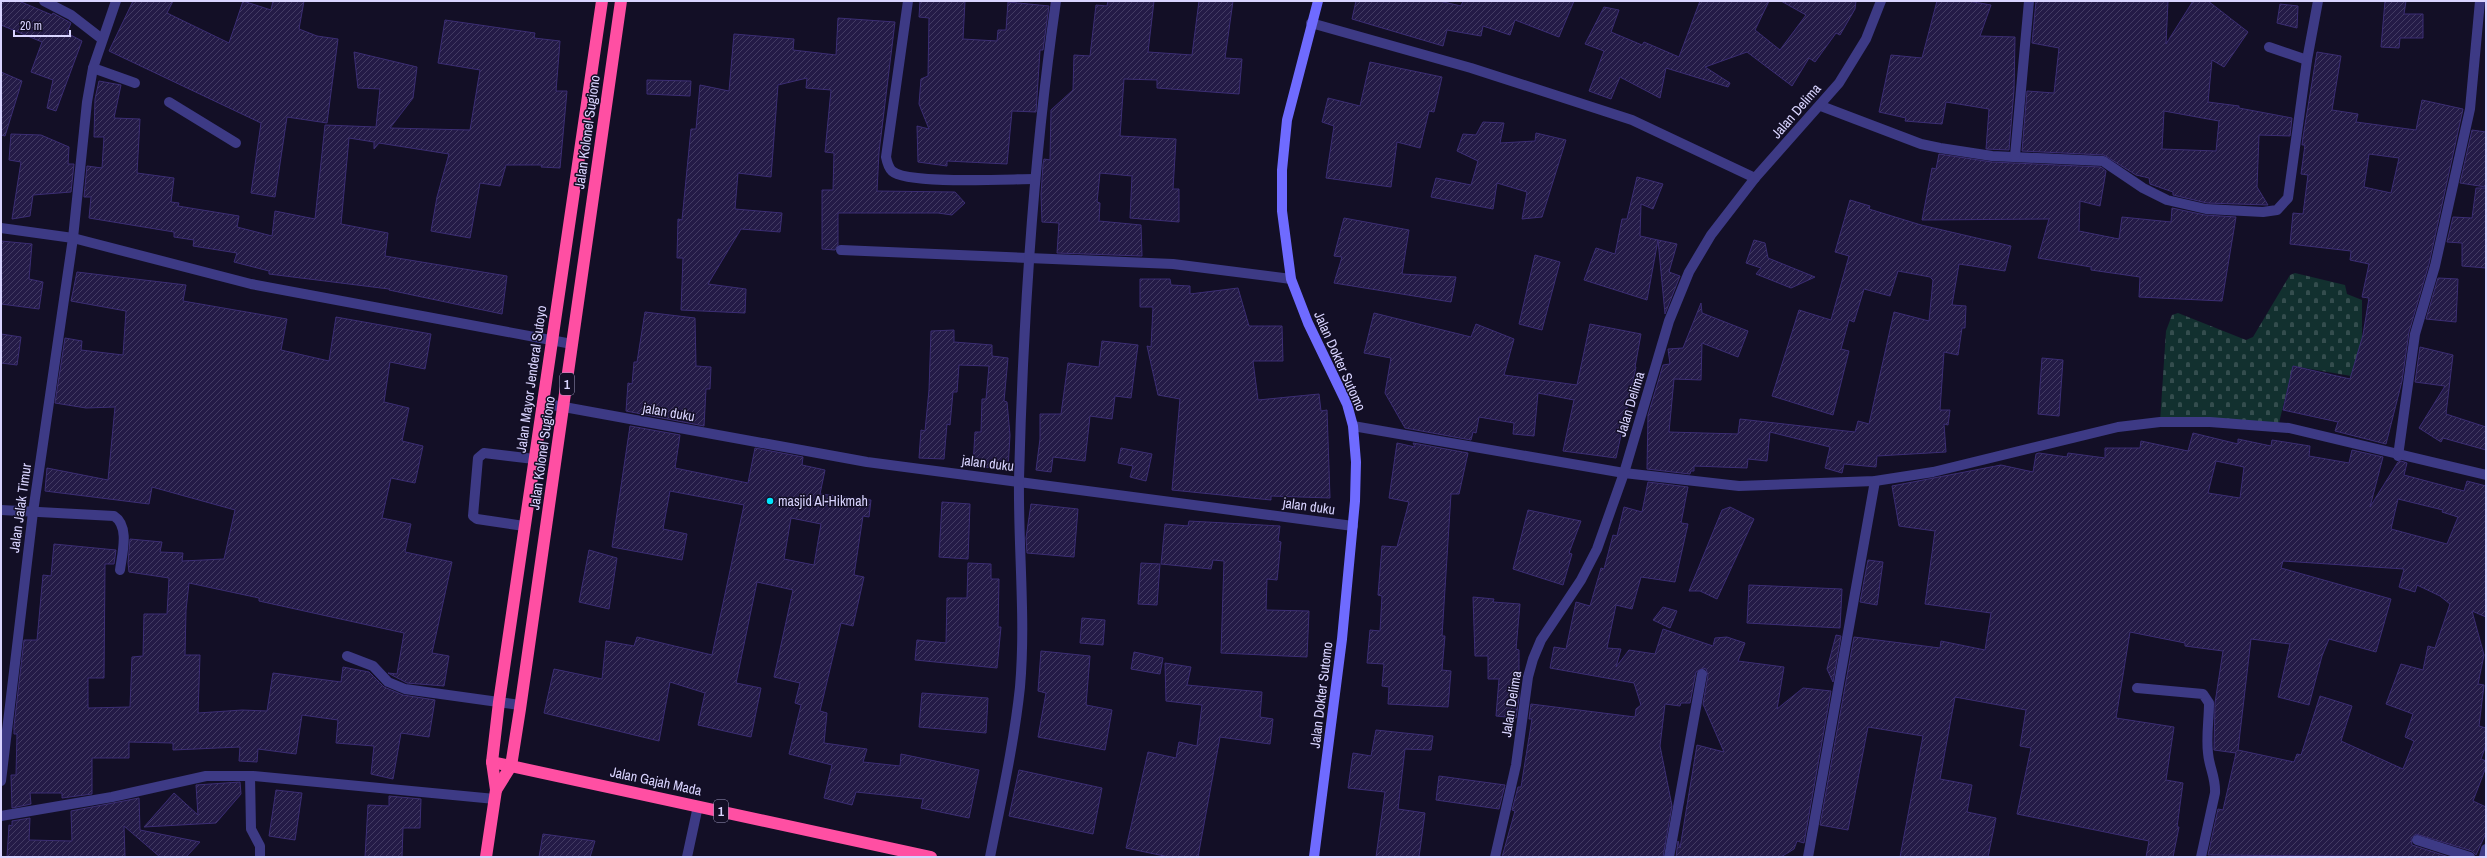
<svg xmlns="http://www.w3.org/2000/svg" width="2487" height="858" viewBox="0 0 2487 858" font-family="'Archivo Narrow',sans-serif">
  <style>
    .cemetery { fill: url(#cemetery-stones) }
    .building { fill: url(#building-hatch); stroke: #3b2d73; fill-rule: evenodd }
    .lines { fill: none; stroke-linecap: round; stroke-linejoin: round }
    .lane { stroke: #3d3a85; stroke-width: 10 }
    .street { stroke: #3d3a85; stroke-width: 10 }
    .secondary { stroke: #6f6bff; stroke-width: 10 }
    .highway { stroke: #ff4fa3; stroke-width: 12 }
    .poi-dot { fill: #00e5ff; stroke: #130f26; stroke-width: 1.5 }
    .labels { text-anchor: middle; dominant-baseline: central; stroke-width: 3; stroke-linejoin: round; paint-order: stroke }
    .shield { fill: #130f26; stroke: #9e99be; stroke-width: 1 }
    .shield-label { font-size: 13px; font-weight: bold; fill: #d9d4ff }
    .street-label { font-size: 14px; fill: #d9d4ff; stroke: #130f26 }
    .poi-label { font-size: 14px; fill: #d9d4ff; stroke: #130f26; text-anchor: start }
  </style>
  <defs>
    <pattern id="cemetery-stones" width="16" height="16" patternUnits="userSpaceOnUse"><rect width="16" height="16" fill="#12302f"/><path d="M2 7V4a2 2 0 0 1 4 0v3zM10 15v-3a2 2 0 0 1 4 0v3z" fill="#344d4e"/></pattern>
    <pattern id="building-hatch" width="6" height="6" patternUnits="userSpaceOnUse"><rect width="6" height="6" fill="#241b47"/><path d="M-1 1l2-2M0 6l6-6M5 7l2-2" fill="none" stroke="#433b63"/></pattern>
  </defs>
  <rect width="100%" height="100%" fill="#130f26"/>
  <polygon class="cemetery" points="2295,273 2345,285 2347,294 2362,300 2362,340 2351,376 2293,366 2278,427 2160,422 2166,331 2172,315 2178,313 2246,340 2253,337 2290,275"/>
  <g class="building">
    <polygon points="1,1 19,1 52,15 53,13 71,23 67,33 82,41 56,111 47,108 53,80 31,72 42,42 1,25"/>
    <polygon points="133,1 173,1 167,13 229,43 243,1 271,10 273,1 304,1 299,29 317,36 338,39 327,123 287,117 275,197 251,193 261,123 109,51"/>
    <polygon points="920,1 965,1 963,39 997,41 998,30 1006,30 1008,2 1049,6 1043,50 1040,50 1036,112 1012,111 1007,164 947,161 947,166 918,162 917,126 929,129 919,104 921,79 928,76 929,18 919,17"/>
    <polygon points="1108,1 1154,1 1148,52 1192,55 1199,1 1233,1 1225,58 1242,59 1239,94 1157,88 1157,80 1124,79 1120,136 1176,139 1173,189 1179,189 1179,222 1130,218 1132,176 1100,173 1097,202 1100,203 1099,221 1141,225 1142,256 1057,253 1059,223 1042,222 1041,195 1043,164 1044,159 1050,160 1051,110 1073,90 1074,55 1090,56 1096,5 1107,6"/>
    <polygon points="1356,1 1439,1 1461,6 1463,1 1574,1 1559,37 1515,20 1510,35 1483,26 1481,36 1447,30 1443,46 1352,19"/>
    <polygon points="1700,1 1769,1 1755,30 1780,50 1806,15 1781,1 1856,1 1855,9 1840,35 1836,33 1815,62 1809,58 1792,86 1747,52 1705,67 1730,83 1728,87 1666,68 1660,98 1620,77 1611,99 1589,91 1604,51 1585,44 1604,7 1619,10 1611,32 1642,45 1644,42 1679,57"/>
    <polygon points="1937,1 1968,1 1991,5 1980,36 2015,37 2014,90 2009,150 1986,149 1989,109 1946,102 1942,124 1905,121 1906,118 1879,112 1891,55 1922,58"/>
    <path d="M2036,1H2168L2166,44L2193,1H2208L2248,32L2224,67L2212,60L2208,102L2239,106V108L2292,118L2290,136L2259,135L2257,187L2268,205L2207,203L2173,195V192L2150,184L2149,178L2136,175L2104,155L2022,151L2027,91L2054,93L2059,48L2032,43ZM2164,111L2219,121L2216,151L2162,149Z"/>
    <polygon points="2385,1 2406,1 2404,14 2423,14 2423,38 2400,38 2399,48 2381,47"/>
    <polygon points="2280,4 2298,6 2297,28 2277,23"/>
    <polygon points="838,18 895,22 879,152 877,191 955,192 965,203 952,215 938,213 838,213 838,245 835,250 822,249 822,190 833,190 834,153 825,152 831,90 806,88 807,78 778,85 771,177 738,173 735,209 782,213 780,232 741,229 708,284 746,289 745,313 681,310 683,258 677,258 678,219 682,220 691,129 696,129 700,85 729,91 734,34 794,39 793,50 836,55"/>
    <polygon points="445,20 535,33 534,38 560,41 556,91 567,91 560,168 541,167 542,165 506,165 500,186 480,183 470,238 431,231 437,197 449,154 379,143 374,149 374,142 349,138 341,224 388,233 385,256 507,276 502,314 389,290 389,289 269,274 269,271 234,262 237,253 193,246 194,240 174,237 174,232 89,218 91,197 84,197 87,166 102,168 104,137 94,137 95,99 99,81 121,85 114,118 140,119 137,173 174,178 171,202 179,203 178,206 239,216 237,227 272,236 275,211 315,219 325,125 376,127 380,89 358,88 354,52 417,67 413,98 390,128 470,130 480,70 438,63"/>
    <path d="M2317,52L2341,56L2332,110L2358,114L2356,122L2416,130L2422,100L2463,109L2429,264L2409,332L2402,381L2386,444L2335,431L2338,422L2283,410L2293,366L2350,379L2363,335L2369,298L2362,297L2369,264L2350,260L2351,251L2290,244L2293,213L2303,214L2308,175L2301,174L2305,145H2302L2303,137ZM2369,154L2399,158L2391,193L2364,187Z"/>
    <polygon points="1370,62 1442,77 1434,112 1429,111 1420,148 1397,142 1391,187 1326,178 1334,126 1322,122 1328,98 1360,106"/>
    <polygon points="1,72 22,81 5,136 1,135"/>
    <polygon points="647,80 691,81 690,96 647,94"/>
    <polygon points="1483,122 1504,123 1500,143 1535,141 1536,133 1566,140 1542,217 1522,219 1527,192 1497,183 1493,209 1431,197 1436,178 1471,185 1478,161 1457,151 1463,134 1476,135"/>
    <polygon points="2472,130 2486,132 2486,187 2460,183"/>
    <polygon points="11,134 41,135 69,147 68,164 74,164 71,192 33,195 30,216 12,219 21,162 9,160"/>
    <polygon points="1939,154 1992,162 2101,167 2106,171 2100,206 2080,201 2079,231 2119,239 2122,217 2171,222 2172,208 2205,215 2236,217 2222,301 2139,297 2140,277 2091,270 2091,267 2038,258 2049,219 1922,220 1932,168 1936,169"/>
    <polygon points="1637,177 1663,184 1653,209 1641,204 1640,236 1658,240 1647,300 1584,280 1596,248 1615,254 1622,219 1627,219"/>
    <polygon points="2476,188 2486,188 2486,268 2462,266 2462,243 2447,242 2453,217 2472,218"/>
    <polygon points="1850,200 1870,206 1869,209 1921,225 2011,246 2005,271 1959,264 1952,305 1966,306 1965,328 1962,328 1958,355 1944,352 1940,410 1950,410 1948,425 1944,424 1946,452 1877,456 1876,467 1844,464 1842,473 1825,468 1830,447 1770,432 1767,461 1748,459 1747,468 1694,466 1694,471 1691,471 1690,474 1647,469 1648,415 1663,365 1670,364 1668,349 1683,348 1701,303 1702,313 1748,331 1738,357 1702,343 1701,380 1674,379 1669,432 1738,434 1740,419 1855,432 1858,421 1869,424 1894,312 1929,321 1933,280 1930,277 1898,271 1890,296 1864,289 1854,322 1849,320 1841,349 1849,351 1833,415 1772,396 1799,310 1831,320 1849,256 1835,252"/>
    <polygon points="1344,218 1409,230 1402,274 1456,277 1451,302 1334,283 1342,257 1334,256"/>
    <polygon points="1658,240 1677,244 1669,272 1680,276 1665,314"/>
    <polygon points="1754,240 1765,243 1768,258 1815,277 1791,288 1756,274 1761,268 1746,263"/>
    <polygon points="1,241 32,244 29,279 43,282 39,309 1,304"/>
    <polygon points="1535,255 1560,262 1542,330 1519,324"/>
    <polygon points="77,272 186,285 183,301 287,319 281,350 329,361 336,317 431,334 425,369 390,362 384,402 409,408 402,441 423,446 415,483 391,478 382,518 411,524 405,552 452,562 432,653 449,656 444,686 407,683 388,673 397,674 404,633 259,601 259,598 189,583 186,610 185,655 200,655 198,713 242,710 267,711 273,673 341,682 343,667 369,672 384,687 403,695 435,700 429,737 401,733 393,779 371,774 374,746 336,743 338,720 302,715 296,754 258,749 257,762 239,761 240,747 173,750 173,743 129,742 129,758 92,758 92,794 62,798 62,793 30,793 31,804 12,808 11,775 16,775 17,734 14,734 14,726 24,640 37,640 43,575 51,576 54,544 116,550 114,564 105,564 104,678 88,678 88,708 130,707 132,657 143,656 144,614 167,614 169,578 129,572 128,563 130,539 162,542 160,552 183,553 182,561 224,559 235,510 152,487 149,504 45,491 47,468 108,480 115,407 86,408 55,403 65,338 82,341 81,350 123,355 126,311 71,301"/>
    <polygon points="2438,278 2458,279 2456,322 2426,319"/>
    <polygon points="1140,279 1170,279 1171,285 1190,286 1190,294 1238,288 1249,326 1282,326 1283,361 1253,361 1258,400 1319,394 1321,411 1327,410 1330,498 1271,496 1271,500 1172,490 1180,399 1158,395 1147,346 1151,347 1153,307 1140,307"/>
    <polygon points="645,312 695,318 696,366 711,367 710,389 706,389 704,426 626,411 628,383 632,384 634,362 637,362"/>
    <polygon points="1374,313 1471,337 1476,324 1514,339 1504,375 1577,385 1590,324 1641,334 1635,367 1636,367 1616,458 1563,451 1574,400 1538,393 1534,436 1513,434 1514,423 1479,417 1476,433 1473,432 1471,440 1405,428 1385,393 1391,358 1364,353"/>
    <polygon points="954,330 954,342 992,345 992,356 1008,358 1004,401 1007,402 1010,435 1008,469 973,466 975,432 981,432 982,399 986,399 989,366 959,365 957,392 953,392 950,425 947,424 944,459 919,458 921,430 925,431 929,390 931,331"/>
    <polygon points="1,334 21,337 17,365 1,363"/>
    <polygon points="1102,341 1138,345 1131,398 1115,396 1112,419 1090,416 1085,461 1053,457 1051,472 1036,470 1040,439 1040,414 1061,414 1068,363 1099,367"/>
    <polygon points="2420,347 2453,355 2446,414 2486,427 2486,450 2443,438 2441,442 2419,428 2445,386 2415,382"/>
    <polygon points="2042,358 2063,360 2059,416 2038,414"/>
    <path d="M630,426L680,435L675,468L748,483L755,448L803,457L802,465L825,470L820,494L871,500L869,517L863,516L854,575L864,577L853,626L841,623L820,711L827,713L824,743L867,749L863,762L900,766L901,754L979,770L969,818L921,808L923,799L856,792L852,805L824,798L832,765L789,754L801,705L795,703L800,683L774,677L793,590L757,582L736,683L761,688L751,737L698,725L705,693L670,682L659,741L544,713L554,669L602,679L606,641L634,646L637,637L712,655L744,505L670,491L663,529L687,534L682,560L612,547ZM791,518L821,524L814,565L784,559Z"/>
    <path d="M2193,433L2238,444V439L2271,446L2272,440L2310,446L2309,456L2349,463L2352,450L2383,457L2370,507L2398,462L2401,461L2407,463L2404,475L2464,491L2467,481L2486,486V617L2472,611L2484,655L2478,684L2484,685L2479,726L2486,728V745L2481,759L2486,761V767L2473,801L2486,807V833L2476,855L2472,851L2416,834L2411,838L2412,845L2449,857L2208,855L2218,809L2223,810L2236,753L2214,750L2215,703L2223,651L2185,646V643L2130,632L2116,718L2174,727L2166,780L2183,783L2177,827H2179L2173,857H2146L2149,841L2017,814L2031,748L2020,746L2026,710L1955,697L1940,779L1972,785L1967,812L1996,818L1988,857H1900L1923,736L1868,727L1848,830L1820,825L1854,637L1940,648L1941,641L1985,650L1991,613L1925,604L1935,531L1899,526L1892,486L2001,465L2033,472L2036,454L2039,453L2067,457L2068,453L2105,458V448H2140L2141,441L2188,451ZM2216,461L2244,467L2240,498L2208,493ZM2398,499L2443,510L2442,512L2458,517L2447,544L2391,529ZM2283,561L2404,569L2399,587L2415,592L2417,585L2440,596L2450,604L2435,648L2428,646L2423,670L2401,664L2386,704L2413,714L2405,737L2414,741L2403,769L2341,741L2352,706L2320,696L2301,755L2297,754L2294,762L2238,750L2251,639L2290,644L2278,697L2309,705L2322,656L2329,639L2376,652L2391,599L2281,568Z"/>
    <polygon points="1397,443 1415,447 1413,443 1468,453 1459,494 1451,494 1442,636 1445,636 1442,670 1451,671 1448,707 1388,704 1389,687 1382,686 1384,664 1367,663 1370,630 1380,631 1382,596 1378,595 1382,546 1397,547 1409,502 1389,498"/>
    <polygon points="1121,448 1152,454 1146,481 1130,477 1133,466 1118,463"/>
    <polygon points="1648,482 1688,487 1681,523 1688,524 1675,582 1641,577 1632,609 1616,605 1607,648 1621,649 1616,667 1629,650 1655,654 1663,629 1713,646 1715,638 1727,637 1745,643 1738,661 1784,667 1777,709 1803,688 1831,691 1804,843 1797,841 1794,849 1781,857 1676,857 1678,841 1680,848 1697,745 1724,752 1703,704 1708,675 1706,669 1703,668 1696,672 1690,703 1681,703 1680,706 1665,704 1660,746 1672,806 1663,857 1502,857 1515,811 1512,810 1518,787 1521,787 1532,719 1529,719 1531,704 1635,717 1636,709 1641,705 1634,683 1550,668 1554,647 1566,649 1576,602 1590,606 1601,568 1604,569 1613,535 1617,536 1624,507 1642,512"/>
    <polygon points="942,502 970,504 968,559 939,557"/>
    <polygon points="1031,504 1078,509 1074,557 1027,553 1026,538"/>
    <polygon points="1730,507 1754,519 1717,599 1700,591 1689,591 1722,510"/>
    <polygon points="1528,510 1581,521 1569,553 1572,554 1563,585 1513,569"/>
    <polygon points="1189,521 1280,526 1278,541 1281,542 1277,580 1267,579 1266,610 1309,611 1307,657 1221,653 1224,561 1213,560 1211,569 1161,564 1165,524 1188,526"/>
    <polygon points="589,550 617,558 609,609 579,602"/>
    <polygon points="1868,560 1883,562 1877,605 1860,602"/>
    <polygon points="968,563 991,564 991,579 999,579 998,627 1001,627 997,668 915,660 917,640 946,643 947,598 967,598"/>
    <polygon points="1141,563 1160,564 1157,605 1138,604"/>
    <polygon points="1749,585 1842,589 1840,628 1747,623"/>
    <polygon points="1473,597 1494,599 1493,602 1520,604 1516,649 1519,650 1519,698 1516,718 1496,716 1499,679 1488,679 1488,656 1475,656"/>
    <polygon points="1663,607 1677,611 1670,628 1653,620"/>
    <polygon points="1082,618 1105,620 1103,645 1080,643"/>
    <polygon points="1836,635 1841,636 1833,682 1827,669"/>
    <polygon points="1041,651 1090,656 1086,705 1112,710 1105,750 1038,737 1046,693 1038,691"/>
    <polygon points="1134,652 1163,658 1160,674 1131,669"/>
    <polygon points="1165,663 1191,667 1187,685 1262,692 1260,717 1273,719 1270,744 1220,737 1198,857 1169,857 1126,848 1148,752 1176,758 1179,742 1197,746 1202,705 1166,701"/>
    <polygon points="922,693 988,698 986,733 919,727"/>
    <polygon points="1376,730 1433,736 1431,750 1405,749 1398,809 1425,813 1419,857 1376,857 1385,792 1348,788 1353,753 1371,756"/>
    <polygon points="1019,770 1102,788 1093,834 1009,816"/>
    <polygon points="1439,776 1505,785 1499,809 1436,800"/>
    <polygon points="240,782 241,794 216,823 144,827 174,793 198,815 196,785"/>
    <polygon points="276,790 302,793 295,840 269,836"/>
    <polygon points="389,796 421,799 420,828 403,828 402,857 365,857 368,805 389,806"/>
    <polygon points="139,798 140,830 200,842 186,857 160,857 124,826 125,857 7,857 9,825 12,826 12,821 30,818 29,840 72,841 71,811"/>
    <polygon points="543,834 595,841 590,857 539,857"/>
  </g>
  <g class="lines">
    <g class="lane">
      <polyline points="2269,47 2307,60"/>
      <polyline points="93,68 135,83"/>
      <polyline points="169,102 236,143"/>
      <polyline points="524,526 477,519 473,516 478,458 484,453 534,459"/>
    </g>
    <g class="street">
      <polyline points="44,1 71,15 102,39"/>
      <path d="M908,1L886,157C887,162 888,167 892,171C907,185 1009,179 1034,179"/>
      <polyline points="1311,23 1471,68 1632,120 1755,178"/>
      <polyline points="1821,106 1921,144 1940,148 1992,156 2103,161 2143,188 2167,200 2206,209 2263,212 2277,210 2288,198 2307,60 2318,1"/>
      <polyline points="2015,156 2029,1"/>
      <polyline points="1,228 73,238 251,284 572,344"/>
      <polyline points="841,250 1173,264 1291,279"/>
      <polyline points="542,403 867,462 1353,526"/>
      <polyline points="1353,426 1624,473 1739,486 1875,481 1933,472 2118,427 2160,422 2210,422 2289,428 2486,475"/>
      <polyline points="2398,456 2415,334 2435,266 2470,109 2480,1"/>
      <path d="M1,510L114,516C130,526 122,554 120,570"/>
      <polyline points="347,656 373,666 388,682 405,689 520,705"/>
      <path d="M2137,688L2203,694L2209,703C2209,720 2206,736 2208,753C2209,767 2216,778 2215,793L2201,857"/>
      <polyline points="250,776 251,829 260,846 260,857"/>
      <polyline points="1,781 33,512 73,238 87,102 93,68 116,1"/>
      <polyline points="1,816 112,797 206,776 253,776 495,799"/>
      <polyline points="2417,840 2470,857"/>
      <polyline points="687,857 698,806"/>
      <path d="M990,857C1001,801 1014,744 1020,687C1026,618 1018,548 1019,479C1023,319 1033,160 1056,1"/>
      <polyline points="1495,857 1516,765 1528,677 1533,659 1541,640 1581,580 1597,549 1624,473 1669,321 1689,272 1711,235 1755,178 1839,83 1866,39 1881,1"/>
      <polyline points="1669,857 1702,674"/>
      <polyline points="1808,857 1875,481"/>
      <polyline points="2484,857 2486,849"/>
    </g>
    <polyline class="secondary" points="1314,857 1342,639 1355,501 1356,462 1353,426 1347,404 1308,323 1291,279 1282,211 1282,170 1287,120 1318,1"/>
    <g class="highway">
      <polyline points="492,762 931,857"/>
      <polyline points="496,790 511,766 520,709 621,1"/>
      <polyline points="486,857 496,790 492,762 499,702 602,1"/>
    </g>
  </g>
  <circle class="poi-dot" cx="770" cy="501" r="4"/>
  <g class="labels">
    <g class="shield">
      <rect x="560" y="373" width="14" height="22" rx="3"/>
      <rect x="714" y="800" width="14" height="22" rx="3"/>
    </g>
    <g class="shield-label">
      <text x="567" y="384">1</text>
      <text x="721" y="811">1</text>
    </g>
    <g class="street-label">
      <text transform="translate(1796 111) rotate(-49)">Jalan Delima</text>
      <text transform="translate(587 132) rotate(-82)">Jalan Kolonel Sugiono</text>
      <text transform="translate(1340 361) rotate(66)">Jalan Dokter Sutomo</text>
      <text transform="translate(531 379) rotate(-82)">Jalan Mayor Jenderal Sutoyo</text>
      <text transform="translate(1630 404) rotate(-73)">Jalan Delima</text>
      <text transform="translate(669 412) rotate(10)">jalan duku</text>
      <text transform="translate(542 453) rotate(-82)">Jalan Kolonel Sugiono</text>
      <text transform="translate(988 463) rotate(7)">jalan duku</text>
      <text transform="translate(1309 506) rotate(8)">jalan duku</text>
      <text transform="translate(20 508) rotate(-82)">Jalan Jalak Timur</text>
      <text transform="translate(1321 695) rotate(-83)">Jalan Dokter Sutomo</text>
      <text transform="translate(1511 704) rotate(-81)">Jalan Delima</text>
      <text transform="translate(656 781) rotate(12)">Jalan Gajah Mada</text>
    </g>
    <g class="poi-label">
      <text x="778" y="501">masjid Al-Hikmah</text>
    </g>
  </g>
  <rect width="2487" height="858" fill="none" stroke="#d9d4ff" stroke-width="4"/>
  <path d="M14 30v6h56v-6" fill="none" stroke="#d9d4ff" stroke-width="2"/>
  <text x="20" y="30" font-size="12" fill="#d9d4ff" stroke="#130f26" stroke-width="3" paint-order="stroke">20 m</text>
</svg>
